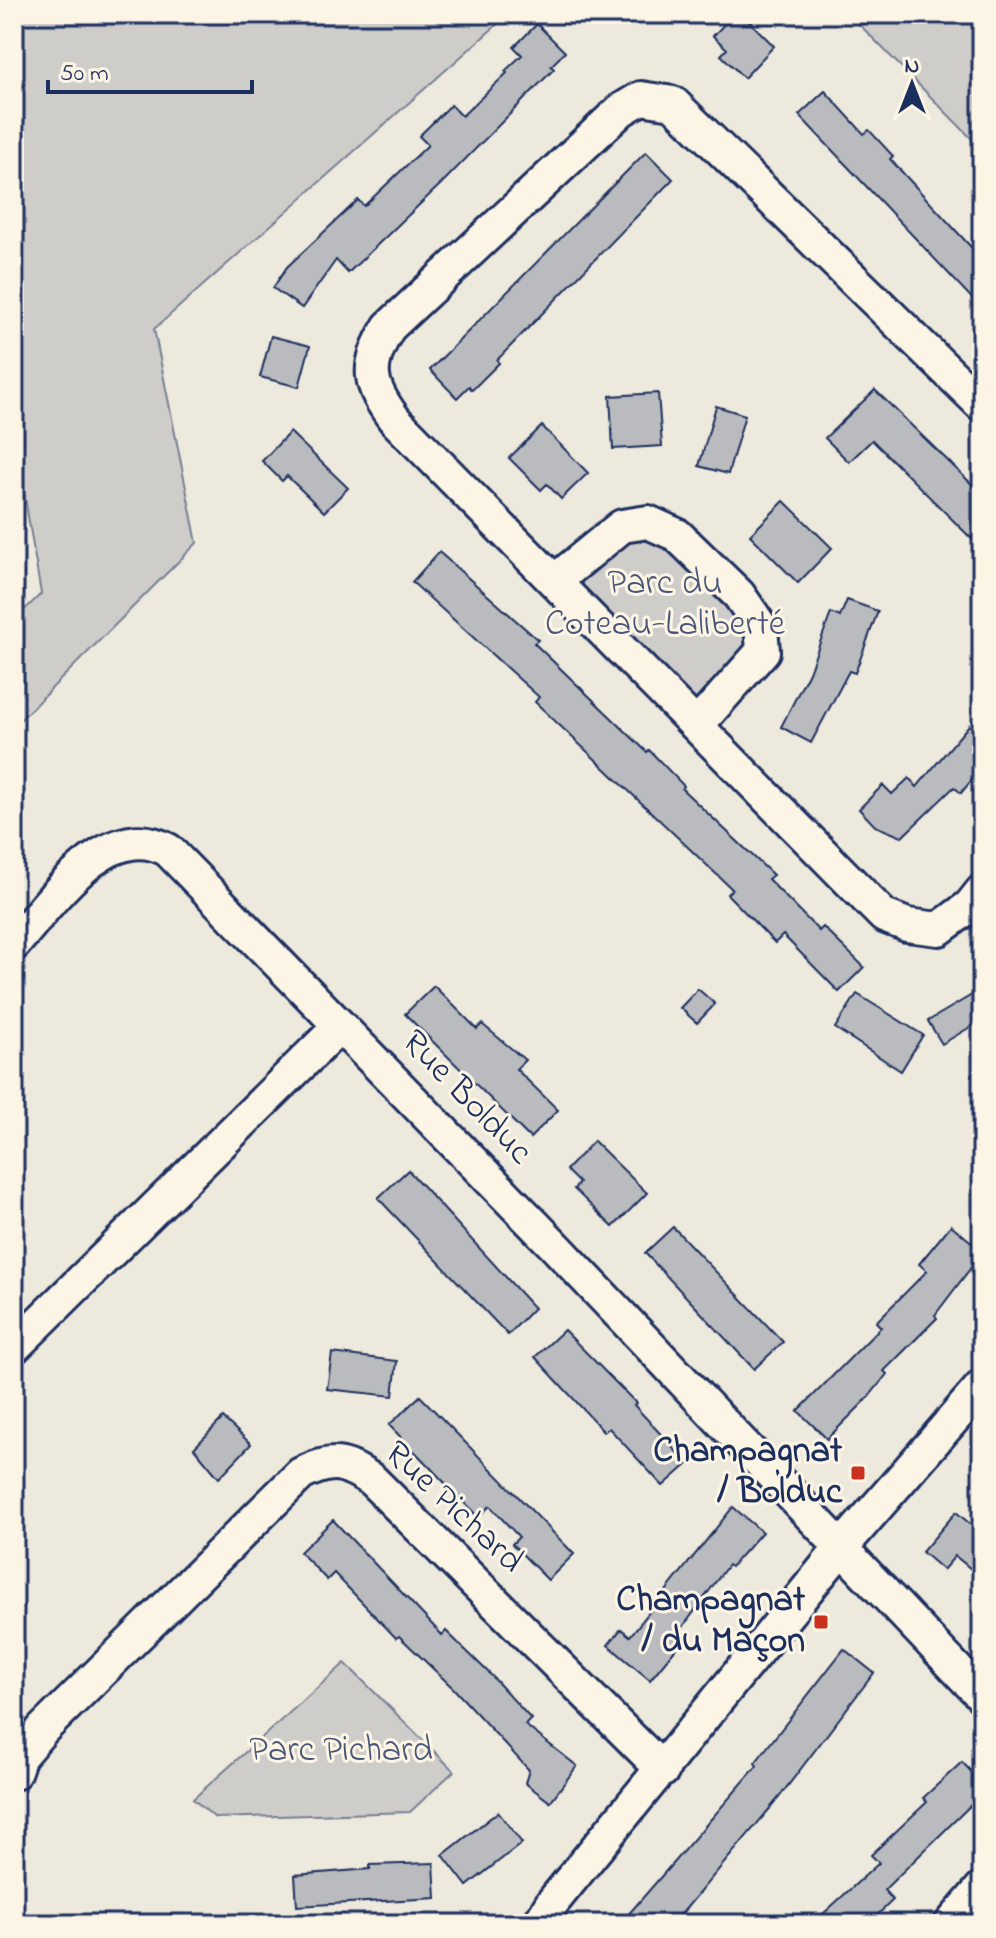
<svg xmlns="http://www.w3.org/2000/svg" width="996" height="1938" viewBox="0 0 996 1938" font-family="'Indie Flower',sans-serif">
  <style>
    .green { fill: #cfcdca; stroke: #757e94; stroke-width: 2 }
    .building { fill: #babbbe; stroke: #1b2f5e; stroke-width: 2 }
    .lines { fill: none; stroke-linecap: round; stroke-linejoin: round }
    .minor-casing { stroke: #1b2f5e; stroke-width: 38 }
    .minor { stroke: #fcf5e5; stroke-width: 32 }
    .poi-dot { fill: #c8321e; stroke: #fcf5e5; stroke-width: 3 }
    .labels { text-anchor: middle; dominant-baseline: central; stroke-width: 6; stroke-linejoin: round; paint-order: stroke }
    .park-label { font-size: 36px; fill: #485679; stroke: #fcf5e5 }
    .street-label { font-size: 36px; fill: #1b2f5e; stroke: #fcf5e5 }
    .poi-label { font-size: 36px; font-weight: bold; fill: #1b2f5e; stroke: #fcf5e5; text-anchor: end }
  </style>
  <rect width="100%" height="100%" fill="#eee9dd"/>
  <filter id="ink" filterUnits="userSpaceOnUse"><feTurbulence type="fractalNoise" baseFrequency=".0125" numOctaves="2"/><feDisplacementMap in="SourceGraphic" scale="16" xChannelSelector="R" yChannelSelector="G"/><feConvolveMatrix kernelMatrix="1 2 1 2 8 2 1 2 1" color-interpolation-filters="sRGB"/></filter>
  <g filter="url(#ink)">
    <g class="green">
      <polygon points="14,14 509,14 154,329 197,543 14,726 14,620 41,594 14,432"/>
      <polygon points="849,14 982,14 982,149"/>
      <polygon points="648,522 761,627 698,724 556,580"/>
      <polygon points="345,1663 454,1771 410,1812 215,1818 193,1799"/>
    </g>
    <g class="building">
      <polygon points="734,14 742,14 774,46 744,78 721,55 727,49 713,36"/>
      <polygon points="537,24 565,52 551,66 554,69 443,182 348,273 336,260 302,308 273,288 287,267 358,200 364,206 428,145 419,136 451,105 462,116 507,73 505,71 522,55 514,47"/>
      <polygon points="825,91 864,134 869,130 893,156 890,159 982,259 982,309 799,115"/>
      <polygon points="646,152 673,179 497,360 499,363 472,390 469,386 457,398 430,370"/>
      <polygon points="271,336 310,346 299,387 260,377"/>
      <polygon points="875,390 982,494 982,549 872,440 849,462 825,438"/>
      <polygon points="658,393 662,446 613,449 610,396"/>
      <polygon points="716,406 745,415 728,474 699,466"/>
      <polygon points="542,426 588,473 561,499 547,484 541,490 509,458"/>
      <polygon points="290,432 348,488 324,512 287,476 282,481 262,461"/>
      <polygon points="784,501 832,548 798,583 750,535"/>
      <polygon points="439,552 538,640 534,643 647,752 649,750 684,786 682,789 773,875 768,879 819,931 823,927 864,967 839,992 783,935 775,943 727,894 732,889 535,702 539,697 412,582"/>
      <polygon points="847,600 878,611 855,673 849,671 811,743 781,727 809,672 831,613 840,617"/>
      <polygon points="969,725 982,736 982,768 961,793 954,787 902,837 875,826 859,809 883,785 892,794 909,778 917,787"/>
      <polygon points="434,986 477,1029 482,1024 525,1060 516,1069 558,1110 530,1138 405,1014"/>
      <polygon points="698,989 715,1004 697,1023 680,1008"/>
      <polygon points="982,989 982,1020 942,1044 928,1021"/>
      <polygon points="857,994 923,1035 901,1071 835,1028"/>
      <polygon points="594,1141 647,1193 613,1227 574,1189 579,1183 566,1170"/>
      <polygon points="408,1170 534,1308 508,1335 378,1198"/>
      <polygon points="951,1225 981,1250 979,1257 935,1315 937,1318 884,1371 887,1374 867,1399 827,1439 798,1411 881,1327 876,1322 927,1271 919,1264"/>
      <polygon points="673,1227 783,1342 754,1369 645,1253"/>
      <polygon points="564,1330 636,1403 634,1405 688,1464 663,1486 609,1428 604,1432 535,1357"/>
      <polygon points="332,1353 397,1361 393,1396 327,1389"/>
      <polygon points="420,1396 574,1554 548,1580 512,1544 519,1537 490,1506 478,1517 389,1425"/>
      <polygon points="223,1418 251,1444 219,1478 194,1448"/>
      <polygon points="733,1507 762,1532 731,1567 728,1565 675,1638 681,1642 650,1680 608,1645 621,1629 630,1636"/>
      <polygon points="956,1512 982,1534 982,1578 955,1556 943,1570 922,1552"/>
      <polygon points="333,1520 442,1635 446,1631 489,1673 531,1719 525,1725 577,1766 550,1802 525,1783 529,1770 453,1688 399,1636 396,1638 334,1573 327,1580 300,1552"/>
      <polygon points="844,1649 874,1673 777,1800 673,1924 620,1924 757,1766 755,1763"/>
      <polygon points="962,1762 982,1783 982,1794 884,1890 893,1900 868,1924 812,1924 879,1863 871,1855 927,1802 923,1798"/>
      <polygon points="498,1812 522,1843 467,1886 443,1855"/>
      <polygon points="434,1863 436,1898 297,1906 295,1875 370,1869 370,1865"/>
    </g>
    <g class="lines">
      <g class="minor-casing">
        <g id="minor">
          <path d="M982,405L673,103L641,98L621,110L389,327C365,367 368,384 395,420L884,916L907,925L939,929L970,906L982,891"/>
          <polyline points="556,580 622,526 648,522 677,535 739,595 761,627 763,651 698,724"/>
          <path d="M14,944C50,904 106,816 168,850L555,1246L982,1696"/>
          <polyline points="14,1347 340,1026"/>
          <path d="M14,1773L20,1756L43,1729L301,1474C333,1459 343,1461 372,1480L663,1770"/>
          <polyline points="539,1924 552,1903 841,1548 982,1386"/>
          <polyline points="951,1924 982,1888"/>
        </g>
      </g>
      <use href="#minor" class="minor"/>
    </g>
  </g>
  <g class="poi-dot">
    <rect x="850" y="1465" width="16" height="16" rx="4"/>
    <rect x="813" y="1614" width="16" height="16" rx="4"/>
  </g>
  <g class="labels">
    <g class="park-label">
      <text x="665" y="584">Parc du<tspan x="665" dy="41">Coteau-Laliberté</tspan></text>
      <text x="341" y="1751">Parc Pichard</text>
    </g>
    <g class="street-label">
      <text transform="translate(466 1098) rotate(46)">Rue Bolduc</text>
      <text transform="translate(453 1508) rotate(43)">Rue Pichard</text>
    </g>
    <g class="poi-label">
      <text x="842" y="1452">Champagnat<tspan x="842" dy="41">/ Bolduc</tspan></text>
      <text x="805" y="1601">Champagnat<tspan x="805" dy="41">/ du Maçon</tspan></text>
    </g>
  </g>
  <rect width="996" height="1938" fill="none" stroke="#fcf5e5" stroke-width="48"/>
  <rect x="24" y="24" width="948" height="1890" fill="none" stroke="#1b2f5e" stroke-width="3" filter="url(#ink)"/>
  <g transform="translate(912 84)" stroke="#fcf5e5" stroke-width="6" paint-order="stroke">
  <path d="M0-6L14 30L0 20L-14 30Z" fill="#1b2f5e"/>
  <text y="-12" font-size="22" font-weight="bold" text-anchor="middle" fill="#1b2f5e">N</text>
  </g>
  <path d="M48 80v12h204v-12" fill="none" stroke="#1b2f5e" stroke-width="4"/>
  <text x="60" y="80" font-size="24" fill="#1b2f5e" stroke="#fcf5e5" stroke-width="6" paint-order="stroke">50 m</text>
</svg>
